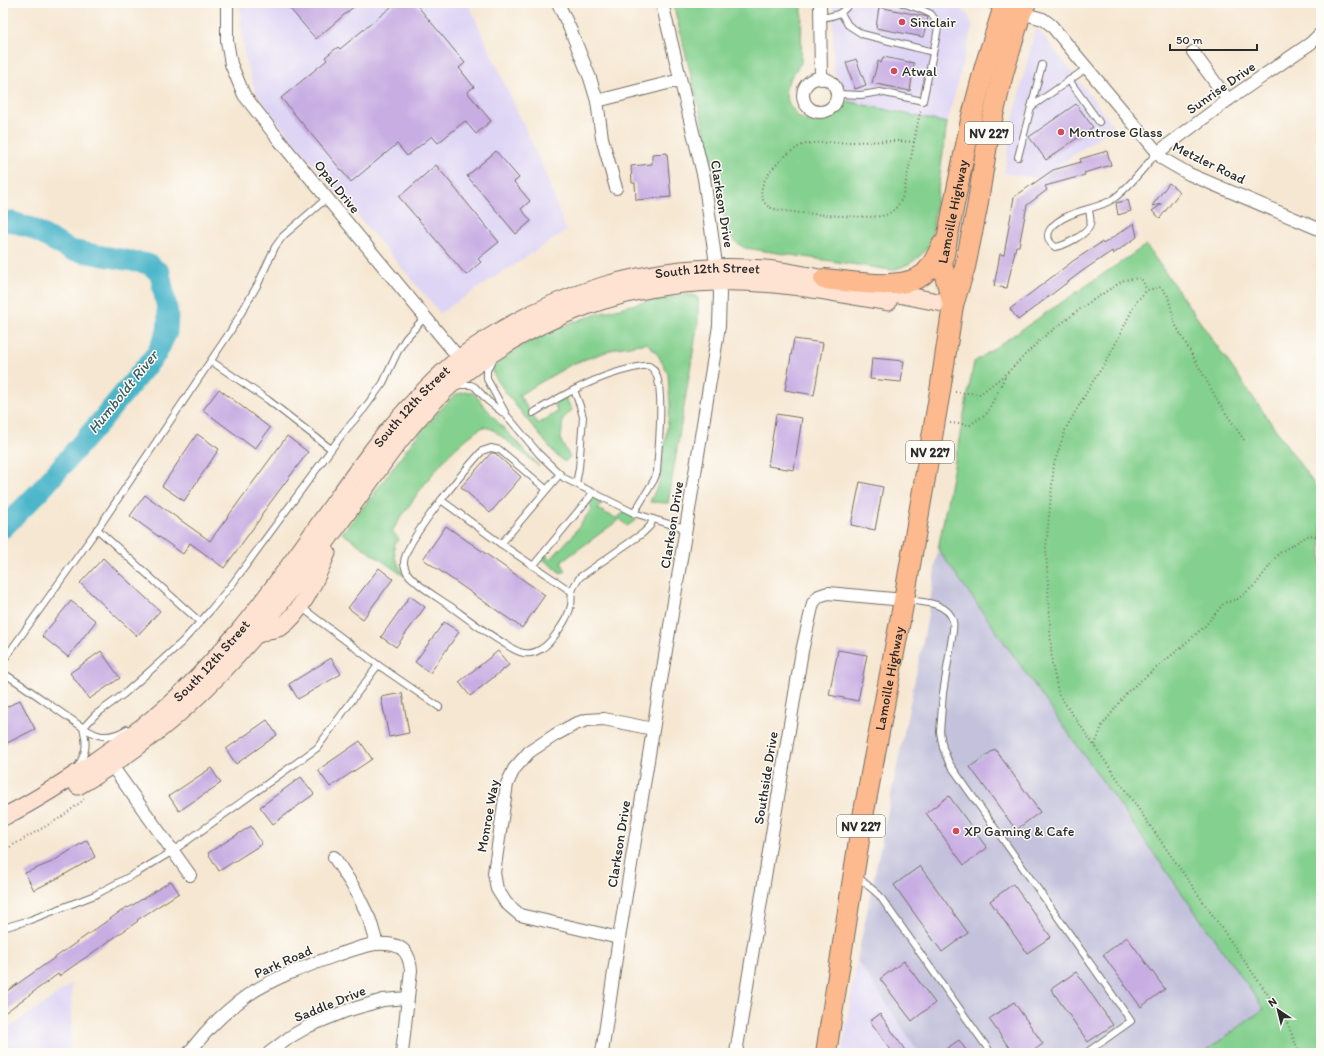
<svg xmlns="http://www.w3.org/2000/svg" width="1324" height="1056" viewBox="0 0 1324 1056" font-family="Itim,sans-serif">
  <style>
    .built { fill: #ded5f5 }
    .industrial { fill: #c3c1db }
    .green { fill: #84d08e; stroke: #587e5c }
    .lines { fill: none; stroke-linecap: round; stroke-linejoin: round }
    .river { stroke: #4cb6ca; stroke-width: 21 }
    .building { fill: #c8ade3 }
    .lane-casing { stroke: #726d65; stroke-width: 8 }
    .street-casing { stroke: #726d65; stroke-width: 14 }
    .secondary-casing { stroke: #726d65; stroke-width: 19 }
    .primary-casing { stroke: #726d65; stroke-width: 22 }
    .path { stroke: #726d65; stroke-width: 2; stroke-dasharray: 1 3; stroke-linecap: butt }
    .lane { stroke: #fff; stroke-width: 6 }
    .street { stroke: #fff; stroke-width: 12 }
    .secondary { stroke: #fee3d2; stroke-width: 17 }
    .primary { stroke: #fcba8e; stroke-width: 20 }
    .poi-dot { fill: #d1495b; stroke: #fdfcf7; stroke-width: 1.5 }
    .labels { text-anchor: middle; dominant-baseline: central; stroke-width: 3; stroke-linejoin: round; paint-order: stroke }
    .shield { fill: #fdfcf7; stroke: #6a6a68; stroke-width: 1 }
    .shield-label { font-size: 13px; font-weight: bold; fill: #2b2b2b }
    .poi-label { font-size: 14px; fill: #2b2b2b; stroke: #fdfcf7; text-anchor: start }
    .street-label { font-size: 14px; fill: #2b2b2b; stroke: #fdfcf7 }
    .water-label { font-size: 15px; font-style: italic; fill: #375c63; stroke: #fdfcf7 }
  </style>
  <rect width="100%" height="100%" fill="#fdfcf7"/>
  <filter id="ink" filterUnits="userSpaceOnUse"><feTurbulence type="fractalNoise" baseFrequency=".025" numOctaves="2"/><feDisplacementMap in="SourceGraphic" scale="8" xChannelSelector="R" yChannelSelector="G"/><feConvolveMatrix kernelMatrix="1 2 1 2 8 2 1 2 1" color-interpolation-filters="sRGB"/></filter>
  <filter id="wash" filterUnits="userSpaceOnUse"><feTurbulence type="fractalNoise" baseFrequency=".012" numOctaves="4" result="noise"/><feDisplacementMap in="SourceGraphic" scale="16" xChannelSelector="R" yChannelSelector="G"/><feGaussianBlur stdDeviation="0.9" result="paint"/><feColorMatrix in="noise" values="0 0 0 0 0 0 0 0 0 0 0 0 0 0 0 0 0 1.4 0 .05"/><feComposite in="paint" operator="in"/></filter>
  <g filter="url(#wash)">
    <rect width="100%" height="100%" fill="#f6e7d2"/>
    <g class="built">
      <polygon points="240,3 468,3 544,170 566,231 440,313 270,113 255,90 245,59 240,12"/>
      <polygon points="833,3 948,3 957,6 967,13 973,25 947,123 847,101 846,91 843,84 833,71"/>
      <polygon points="1035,30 1039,30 1114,126 1040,179 1004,173 1014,116"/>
      <polygon points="857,960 919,1053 842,1053"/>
      <polygon points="72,984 70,1053 3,1053 3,1032"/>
    </g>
    <polygon class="industrial" points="938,549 1265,1009 1203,1053 919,1053 857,960 927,621"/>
    <g class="green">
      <path d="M673,3H802L801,63L789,80L785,92L789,104L798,117L810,122L821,121L834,115L847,101L947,123L931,241C922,258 909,266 891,270L745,248C736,243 731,239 727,230L708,144Z"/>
      <polygon points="1146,245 1321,494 1321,1053 1203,1053 1264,1009 938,549 974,362"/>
      <path d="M693,295L698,298V322L668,503L650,502L660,480L670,406L668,374L658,355L647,343L617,348L572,364L519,395L538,424L557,412L555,404L564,395L572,410L563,419L561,441L570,457L565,462L556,455L508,396L490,369C530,334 584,316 636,304C655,299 673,295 693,295Z"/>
      <path d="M465,392L473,393L477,397L496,420L539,466L492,429L483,427C445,450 417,494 392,531L399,539L394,545L395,558L404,576L342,533L372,496L419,433L454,395Z"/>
      <polygon points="594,497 602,503 597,509 616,518 629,510 636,520 627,526 620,519 561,562 566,571 561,573 540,557 544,553 550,560 573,535 592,508 588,502"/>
    </g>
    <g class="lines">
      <polyline class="river" points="3,222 10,221 31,228 70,250 148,264 160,273 168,314 167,332 157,353 100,422 40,491 3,528"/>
    </g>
    <g id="blocks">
      <g class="building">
        <polygon points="285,3 358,3 316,39"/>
        <polygon points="396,3 415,3 465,63 459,68 474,87 467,92 491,121 476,134 465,121 438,143 432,136 407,156 397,144 351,182 281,98 327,60 325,57 338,47 340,49"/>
        <polygon points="879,7 928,17 923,37 876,28"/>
        <polygon points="883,57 914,63 910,91 872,83 878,61 881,63"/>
        <polygon points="856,59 866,85 855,89 846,63"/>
        <polygon points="1076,104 1093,127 1046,160 1029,137"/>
        <polygon points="496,151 519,178 514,182 530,201 521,209 531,221 516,234 467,176"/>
        <polygon points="1107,151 1111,165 1084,173 1085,175 1045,186 1047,190 1027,205 1019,246 1016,246 1007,288 994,286 1000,254 1004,255 1014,197 1053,170 1081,162 1080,159"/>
        <polygon points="667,153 671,197 636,200 635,183 632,183 631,166 652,164 652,154"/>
        <polygon points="436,165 499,242 478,259 481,262 466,275 399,197"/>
        <polygon points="1169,183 1180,192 1160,218 1152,211 1162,204 1152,206"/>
        <polygon points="1128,200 1131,211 1118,215 1116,203"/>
        <polygon points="1134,223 1137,237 1113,254 1112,251 1081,272 1018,320 1010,309 1073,261 1102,242 1103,244"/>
        <polygon points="794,339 823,343 814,395 785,390"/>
        <polygon points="872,358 904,361 901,382 870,379"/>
        <polygon points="219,389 270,428 255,449 203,410"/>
        <polygon points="776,414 802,418 794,470 768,466"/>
        <polygon points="197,434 219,449 184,501 162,486"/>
        <polygon points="287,436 308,452 261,515 262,516 224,568 190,543 183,554 130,516 145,495 210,541"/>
        <polygon points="491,453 495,453 521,477 490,513 461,487"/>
        <polygon points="860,482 883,487 875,530 851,525"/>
        <polygon points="446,526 545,595 522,628 423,559"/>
        <polygon points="103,558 160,611 137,636 80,583"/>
        <polygon points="379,568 393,579 363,619 348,608"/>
        <polygon points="410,596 425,607 396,647 381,637"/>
        <polygon points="71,601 96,621 68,657 42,636"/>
        <polygon points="444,622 459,632 430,673 415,662"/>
        <polygon points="838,650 867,655 858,701 829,695"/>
        <polygon points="101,651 120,678 89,699 70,673"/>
        <polygon points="498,651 509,665 470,696 459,682"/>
        <polygon points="331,658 341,674 298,699 289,684"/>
        <polygon points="402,693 409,733 389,737 381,697"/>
        <polygon points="20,700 35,729 3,745 3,709"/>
        <polygon points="267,720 277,735 236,764 226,749"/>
        <polygon points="360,741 372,759 330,787 318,770"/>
        <polygon points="995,749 1040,812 1016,830 970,767"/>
        <polygon points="211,768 221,783 179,811 169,796"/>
        <polygon points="301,777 314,794 273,824 260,807"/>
        <polygon points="949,796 987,848 964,865 926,813"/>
        <polygon points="251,826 262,844 219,871 208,853"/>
        <polygon points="87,840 95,857 62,876 34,890 25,873 52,862"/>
        <polygon points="920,866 968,933 942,952 894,885"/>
        <polygon points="171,881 179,893 137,920 138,921 59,976 58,974 3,1014 3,994 127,907 128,908"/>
        <polygon points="1013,884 1051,937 1027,953 990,901"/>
        <polygon points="1127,937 1165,989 1141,1007 1103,955"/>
        <polygon points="904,961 935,1003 912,1021 880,979"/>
        <polygon points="1076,972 1113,1025 1088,1042 1051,989"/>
        <polygon points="1014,1002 1043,1044 1030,1053 1013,1053 989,1019"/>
        <polygon points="880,1014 907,1053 893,1053 870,1021"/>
        <polygon points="959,1040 968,1053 940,1053"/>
      </g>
    </g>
  </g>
  <g filter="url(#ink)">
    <use href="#blocks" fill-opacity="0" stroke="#726d65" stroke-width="1"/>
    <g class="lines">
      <g class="lane-casing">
        <g id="lane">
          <polyline points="841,13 848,25 862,34 933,52"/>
          <path d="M820,18C835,16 841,15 850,3"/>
          <polyline points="1069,80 1099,122"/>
          <polyline points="837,94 861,95 880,92 923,101 936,39 938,27 936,21 931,14 920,9 902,3"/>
          <polyline points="1031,107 1087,68"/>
          <polyline points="1018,157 1042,65"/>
          <path d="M1089,209C1089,214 1092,220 1090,225C1088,234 1064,246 1055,247C1038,234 1056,221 1070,215C1084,208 1100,208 1113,199C1130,187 1143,168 1157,153"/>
          <polyline points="493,360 487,370 487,379 506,414"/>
          <polyline points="211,361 268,400 331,449"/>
          <polyline points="458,385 471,385 475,387 488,401 508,417 539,454 564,478 634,513 669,524 686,528"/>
          <polyline points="574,390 580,406 583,417 579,468 576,484"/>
          <path d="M533,413C564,394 597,376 633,368C638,367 644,365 649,366C651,367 654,370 655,372C665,389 658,450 657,472L654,480L634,513"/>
          <path d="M546,489L500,450L491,448L482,451C466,469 402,543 404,564C405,570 409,576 413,579C424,590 438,598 450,606C468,619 486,633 505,644C511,648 517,652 524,653C529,654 536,652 541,649C552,643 569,617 571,605C572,601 571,596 572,592C573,586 577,582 580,577L643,533L650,526L653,519"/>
          <polyline points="441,500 501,544 572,592"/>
          <polyline points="97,529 200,622"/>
          <polyline points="501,544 560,474"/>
          <polyline points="533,566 593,493"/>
          <path d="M907,600C922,602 948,602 953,621C954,624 953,628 953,631L943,693L940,732L943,748L949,763L1131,1021L1086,1053"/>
          <polyline points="301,607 378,665 439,707"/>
          <polyline points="3,661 101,524 230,332 258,284 275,247 283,236 327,198"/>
          <path d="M3,673C26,687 47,703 69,718C78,724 88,732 98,735C108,738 119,734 127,729"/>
          <polyline points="83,728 95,715 124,694 160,662 182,642 209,612 233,583 344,432 364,409 383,383 399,349 406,338 425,317"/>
          <path d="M78,766C87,752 87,743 83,728"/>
          <polyline points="857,876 879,895 991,1053"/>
          <polyline points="3,928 30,920 95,895 138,872 173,851 317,748 378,665"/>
        </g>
      </g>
      <g class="street-casing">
        <g id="street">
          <polyline points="227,3 227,41 231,64 244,95 279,140 464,364"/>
          <polyline points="558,3 571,31 590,78 597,101 602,138 616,188"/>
          <polyline points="820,3 821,79"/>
          <polyline points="993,3 1021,13 1043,19 1051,25 1163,159 1189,174 1321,230"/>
          <polyline points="1193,52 1228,100"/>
          <circle cx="820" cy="95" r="17"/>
          <polyline points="597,101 680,80"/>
          <polyline points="1157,153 1228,100 1311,43 1321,33"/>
          <polyline points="107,759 190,875"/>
          <polyline points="334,857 356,891 370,920 377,944"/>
          <polyline points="619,938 520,915 506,903 497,889 494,873 507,784 514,769 529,752 555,735 575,724 587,720 604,719 653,729"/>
          <path d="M189,1053C206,1030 225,1011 248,995C275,977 307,966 337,955C350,951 362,946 375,944C383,943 396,944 402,949C409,954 410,963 411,970L402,1053"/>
          <polyline points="269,1053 290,1037 309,1026 346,1011 383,1000 408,998"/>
          <polyline points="602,1053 619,938 719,326 720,293 704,178 662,3"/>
          <polyline points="736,1053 802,651 813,603 819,596 828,593 904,600"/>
        </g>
      </g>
      <g class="secondary-casing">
        <g id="secondary">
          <polyline points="873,289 953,305"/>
          <path d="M255,635C260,634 264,631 269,630C274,629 277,629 281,627C302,613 317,575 327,553"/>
          <path d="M78,786C145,747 206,694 256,634C294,588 328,539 363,491C377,472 390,452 405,434C424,411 446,387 470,369C541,315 628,284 716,282C774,280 831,292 888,302"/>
          <path id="s1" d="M3,817C32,803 58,786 85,768C115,747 146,726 173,701C197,680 218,655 238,632C275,588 307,541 339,496C355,474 370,452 387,432C409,406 434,378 461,357C548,292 656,260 765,269C789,271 813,277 837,282"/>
        </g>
      </g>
      <g class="primary-casing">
        <g id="primary">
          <path d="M824,279C851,281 901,292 924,274C932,267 937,256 942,245"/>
          <path id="s2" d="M953,305L942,264L971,120L985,66L1005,3"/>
          <path id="s3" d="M826,1053L861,827L904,600L940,391L953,305L965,267L977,208L989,132L1003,74L1021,13L1026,3"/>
        </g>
      </g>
      <g class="path">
        <path d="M914,142L897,141L811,143C806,144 801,145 797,148C781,156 746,190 769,207C778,213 868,219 881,216C888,215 894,211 898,205C904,198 905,186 907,177C912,154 916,131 921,108"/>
        <polyline points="955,392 980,394 1007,373 1041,339 1087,304 1124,280 1141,278 1147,290"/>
        <polyline points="950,423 970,425 987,413 1006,375"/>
        <polyline points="1244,440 1219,403 1175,324 1168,296 1161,287 1147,290 1136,302 1109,357 1092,383 1066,428 1054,464 1046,548 1052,664 1059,695 1287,1022 1299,1053"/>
        <polyline points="1095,745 1102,726 1127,692 1178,650 1205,626 1224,603 1238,599 1256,584 1279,553 1309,535 1321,537"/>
        <polyline points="3,851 60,818 81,802 84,799"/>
      </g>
      <use href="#lane" class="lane"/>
      <use href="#street" class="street"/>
      <use href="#secondary" class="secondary"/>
      <use href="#primary" class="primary"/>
    </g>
  </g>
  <g class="poi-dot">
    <circle cx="902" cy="22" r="4"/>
    <circle cx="894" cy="71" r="4"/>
    <circle cx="1061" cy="132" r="4"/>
    <circle cx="956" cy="831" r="4"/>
  </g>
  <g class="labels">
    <g class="shield">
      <rect x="965" y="122" width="48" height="22" rx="3"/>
      <rect x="906" y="441" width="48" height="22" rx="3"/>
      <rect x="837" y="815" width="48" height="22" rx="3"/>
    </g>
    <g class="shield-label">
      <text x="989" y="133">NV 227</text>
      <text x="930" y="452">NV 227</text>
      <text x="861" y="826">NV 227</text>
    </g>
    <g class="poi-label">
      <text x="910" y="22">Sinclair</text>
      <text x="902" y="71">Atwal</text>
      <text x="1069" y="132">Montrose Glass</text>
      <text x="964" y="831">XP Gaming &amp; Cafe</text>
    </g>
    <g class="street-label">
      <text transform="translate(1221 88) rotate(-35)">Sunrise Drive</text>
      <text transform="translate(1209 163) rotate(26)">Metzler Road</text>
      <text transform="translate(337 187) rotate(51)">Opal Drive</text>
      <text transform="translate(722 204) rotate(81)">Clarkson Drive</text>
      <text stroke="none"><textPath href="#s2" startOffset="96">Lamoille Highway</textPath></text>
      <text stroke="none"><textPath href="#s1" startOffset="922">South 12th Street</textPath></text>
      <text stroke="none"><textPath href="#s1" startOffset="586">South 12th Street</textPath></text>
      <text transform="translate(672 525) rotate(-81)">Clarkson Drive</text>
      <text stroke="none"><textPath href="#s1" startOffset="262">South 12th Street</textPath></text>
      <text stroke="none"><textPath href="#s3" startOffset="380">Lamoille Highway</textPath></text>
      <text transform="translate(766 778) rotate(-81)">Southside Drive</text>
      <text transform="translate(488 816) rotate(-80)">Monroe Way</text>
      <text transform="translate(619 844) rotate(-81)">Clarkson Drive</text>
      <text transform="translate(283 962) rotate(-24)">Park Road</text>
      <text transform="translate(330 1004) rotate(-22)">Saddle Drive</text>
    </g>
    <g class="water-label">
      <text transform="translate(123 392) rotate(-51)">Humboldt River</text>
    </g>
  </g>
  <rect width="1324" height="1056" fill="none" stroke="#fdfcf7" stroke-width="16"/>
  <g transform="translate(1278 1010) rotate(325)" stroke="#fdfcf7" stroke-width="3" paint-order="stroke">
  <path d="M0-3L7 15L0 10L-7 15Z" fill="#2b2b2b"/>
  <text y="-6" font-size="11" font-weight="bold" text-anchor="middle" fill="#2b2b2b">N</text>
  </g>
  <path d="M1170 44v6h87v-6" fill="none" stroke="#2b2b2b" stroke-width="2"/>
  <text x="1176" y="44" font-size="12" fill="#2b2b2b" stroke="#fdfcf7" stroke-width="3" paint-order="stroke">50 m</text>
</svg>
